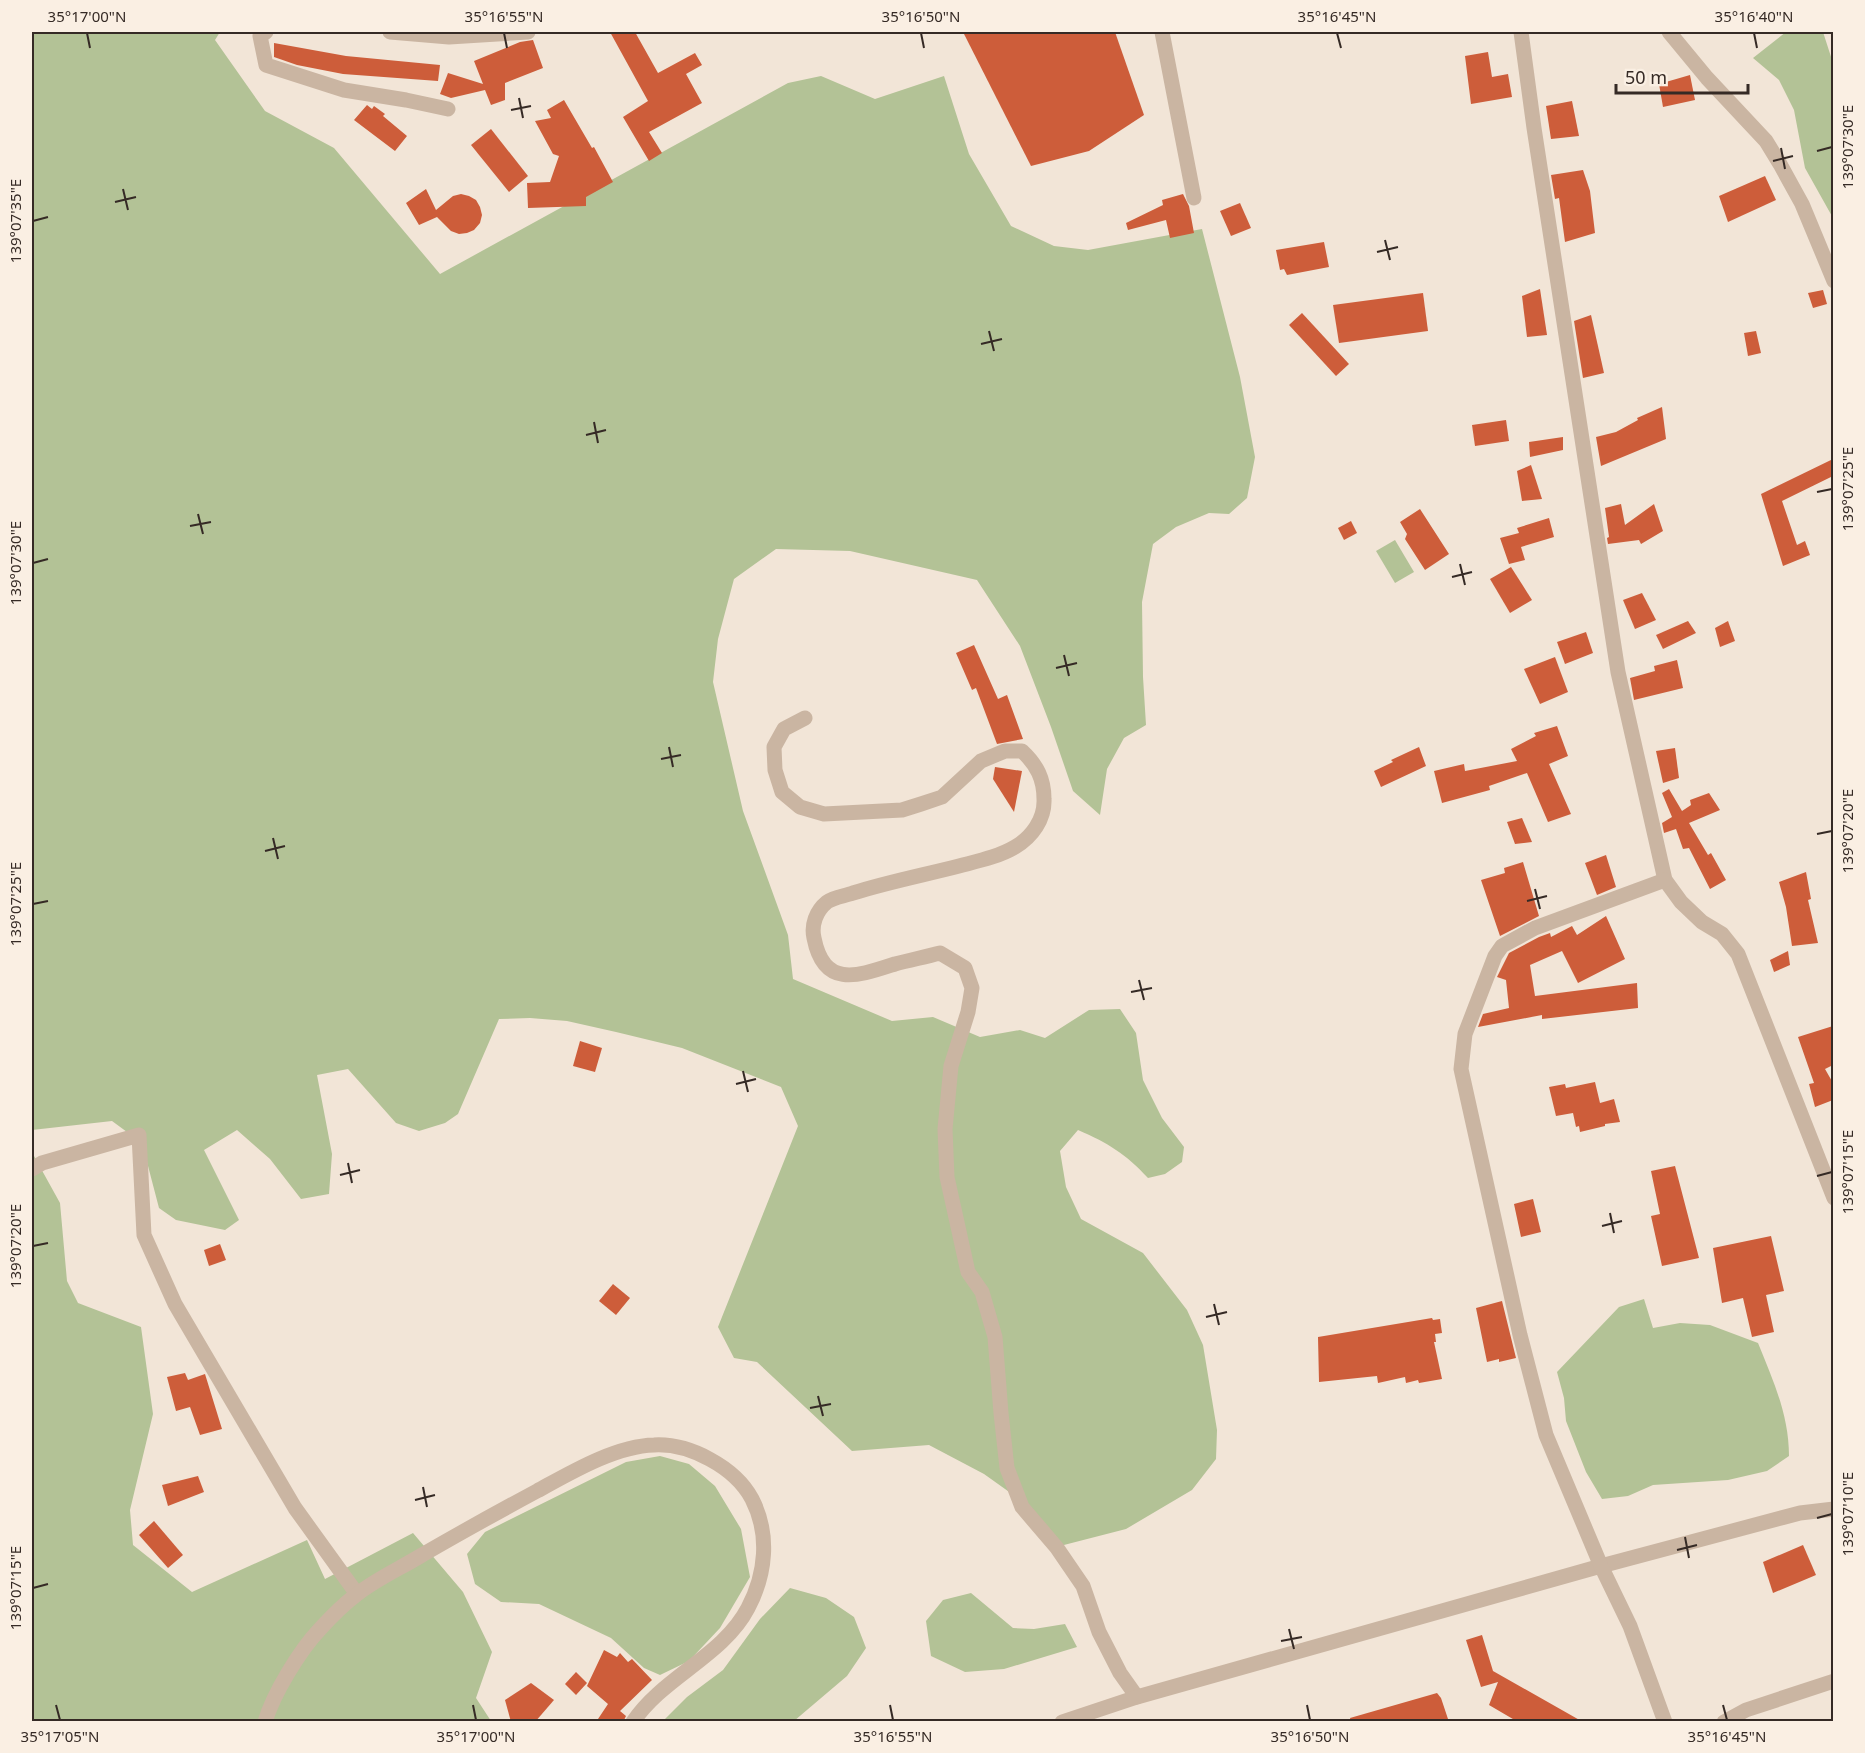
<svg xmlns="http://www.w3.org/2000/svg" width="1865" height="1753" viewBox="0 0 1865 1753" font-family="'Noto Sans',sans-serif">
  <style>
    .green { fill: #b3c296 }
    .building { fill: #cd5d3a }
    .lines { fill: none; stroke-linecap: round; stroke-linejoin: round }
    .minor { stroke: #cab5a2; stroke-width: 15 }
    .ticks { fill: none; stroke: #352a25; stroke-width: 2 }
    .neatline { fill: none; stroke: #352a25; stroke-width: 2 }
    .ticks-label { font-size: 15px; text-anchor: middle; fill: #352a25 }
  </style>
  <rect width="100%" height="100%" fill="#f2e5d7"/>
  <g class="green">
    <path d="M32,32H220L215,40L265,111L334,148L440,274L788,83L821,76L875,99L944,76L969,154L1011,226L1054,246L1088,250L1202,229L1240,377L1255,457L1247,498L1229,514L1209,513L1176,527L1153,544L1142,602L1143,677L1146,725L1124,738L1107,769L1100,815L1073,791L1051,727L1020,646L977,580L850,551L776,549L734,579L718,639L713,682L743,811L788,935L793,979L892,1021L933,1017L980,1037L1020,1030L1045,1038L1089,1010L1120,1009L1136,1033L1143,1080L1162,1118L1184,1147L1182,1162L1165,1174L1148,1178C1126,1154 1108,1143 1078,1130L1060,1151L1066,1187L1081,1219L1143,1253L1187,1310L1203,1345L1217,1430L1216,1459L1192,1490L1126,1529L1060,1546L1029,1506L984,1474L929,1445L852,1451L757,1362L734,1358L718,1327L798,1126L781,1087L682,1048L616,1032L567,1021L530,1018L499,1019L458,1114L445,1123L419,1131L396,1123L348,1069L317,1075L332,1154L329,1194L301,1199L270,1159L237,1130L204,1150L239,1220L225,1230L176,1220L159,1208L142,1143L112,1121L32,1130Z"/>
    <polygon points="1786,32 1823,32 1833,63 1833,218 1805,168 1794,110 1779,80 1753,58"/>
    <polygon points="1395,540 1414,572 1395,583 1376,551"/>
    <polygon points="32,1156 34,1156 60,1203 67,1281 78,1303 141,1327 153,1414 130,1510 133,1545 192,1592 307,1540 325,1579 413,1533 463,1592 492,1652 476,1698 491,1721 32,1721"/>
    <path d="M1644,1299L1653,1328L1680,1323L1710,1325L1758,1343C1773,1380 1789,1415 1789,1456L1767,1471L1728,1480L1653,1485L1628,1496L1602,1499L1586,1472L1566,1421L1564,1398L1557,1372L1619,1307Z"/>
    <polygon points="660,1456 689,1464 715,1486 741,1529 750,1577 720,1628 689,1661 660,1675 644,1668 611,1638 539,1604 501,1602 475,1584 467,1554 485,1532 626,1462"/>
    <polygon points="790,1588 826,1598 854,1617 866,1648 847,1676 794,1721 663,1721 687,1697 723,1670 760,1619"/>
    <polygon points="971,1593 1013,1628 1034,1629 1065,1624 1077,1647 1004,1669 965,1672 931,1656 926,1621 943,1600"/>
  </g>
  <g class="building">
    <polygon points="610,32 635,32 658,73 695,53 702,65 686,74 702,103 649,132 662,153 649,161 623,117 648,101"/>
    <polygon points="963,32 1115,32 1144,115 1089,151 1031,166"/>
    <polygon points="533,40 543,68 505,83 505,100 491,105 485,90 451,98 440,94 448,73 483,84 474,61 520,42"/>
    <polygon points="274,43 346,56 440,65 438,81 343,74 297,65 274,57"/>
    <polygon points="1488,52 1492,77 1508,74 1512,97 1471,104 1465,56"/>
    <polygon points="1690,75 1695,100 1663,107 1659,84"/>
    <polygon points="564,100 592,148 594,147 613,182 586,197 586,206 528,208 527,183 550,182 559,156 553,154 535,121 551,118 547,110"/>
    <polygon points="1572,101 1579,136 1551,139 1546,106"/>
    <polygon points="367,105 372,109 374,106 385,114 383,116 407,136 395,151 354,120"/>
    <polygon points="491,129 528,176 509,192 471,145"/>
    <polygon points="1583,170 1590,191 1595,233 1565,242 1559,198 1555,199 1551,175"/>
    <polygon points="1765,176 1776,200 1728,222 1719,196"/>
    <polygon points="426,189 436,210 453,196 461,194 469,196 476,200 480,207 482,215 480,223 474,230 467,233 459,234 451,231 437,217 419,225 406,203"/>
    <polygon points="1183,194 1189,206 1194,233 1170,238 1166,220 1128,230 1126,223 1163,205 1162,200"/>
    <polygon points="1240,203 1251,228 1231,236 1220,211"/>
    <polygon points="1324,242 1329,267 1287,275 1284,269 1280,270 1276,250"/>
    <polygon points="1540,289 1547,335 1527,337 1522,296"/>
    <polygon points="1823,290 1827,304 1813,308 1808,293"/>
    <polygon points="1423,293 1428,331 1339,343 1333,305"/>
    <polygon points="1302,313 1349,364 1336,376 1289,325"/>
    <polygon points="1591,315 1604,373 1583,378 1574,321"/>
    <polygon points="1756,331 1761,353 1748,356 1744,333"/>
    <polygon points="1662,407 1666,439 1601,466 1596,437 1616,432 1638,420 1637,418"/>
    <polygon points="1506,420 1509,441 1475,446 1472,425"/>
    <polygon points="1563,437 1563,450 1530,457 1529,442"/>
    <polygon points="1833,459 1833,476 1782,501 1797,545 1805,541 1810,555 1783,566 1761,494"/>
    <polygon points="1531,465 1542,499 1522,501 1517,471"/>
    <polygon points="1621,504 1625,525 1654,504 1663,531 1641,544 1639,540 1608,544 1607,538 1609,537 1605,508"/>
    <polygon points="1420,509 1449,554 1425,570 1405,539 1407,534 1400,522"/>
    <polygon points="1549,518 1554,537 1521,547 1525,560 1509,564 1500,538 1519,533 1517,528"/>
    <polygon points="1351,521 1357,533 1344,540 1338,528"/>
    <polygon points="1511,567 1532,600 1510,613 1490,579"/>
    <polygon points="1642,593 1656,620 1635,629 1623,600"/>
    <polygon points="1688,621 1696,633 1663,649 1656,635"/>
    <polygon points="1728,621 1735,641 1720,647 1715,628"/>
    <polygon points="1586,632 1593,653 1565,664 1557,642"/>
    <polygon points="974,645 998,699 1007,695 1023,739 997,744 976,688 972,690 956,653"/>
    <polygon points="1555,657 1568,692 1540,704 1524,669"/>
    <polygon points="1677,660 1683,688 1634,700 1630,678 1655,671 1654,666"/>
    <polygon points="1557,726 1568,756 1549,764 1571,814 1548,822 1527,773 1489,786 1490,790 1442,803 1434,771 1464,764 1465,771 1517,761 1511,749 1536,736 1534,733"/>
    <polygon points="1419,747 1426,766 1381,787 1374,771 1393,762 1391,760"/>
    <polygon points="1675,748 1679,778 1663,783 1656,751"/>
    <polygon points="995,767 1022,771 1014,812 993,779"/>
    <polygon points="1669,789 1682,811 1691,805 1690,800 1709,793 1720,810 1689,823 1708,855 1711,853 1726,880 1710,889 1689,848 1683,849 1676,829 1664,833 1662,823 1672,817 1662,793"/>
    <polygon points="1522,818 1532,842 1515,844 1507,822"/>
    <polygon points="1606,855 1616,887 1597,895 1585,863"/>
    <polygon points="1523,862 1539,916 1500,936 1481,880 1505,873 1504,868"/>
    <polygon points="1806,872 1811,899 1808,900 1818,943 1792,946 1786,907 1779,882"/>
    <polygon points="1606,916 1625,959 1578,983 1562,951 1530,965 1535,996 1637,983 1638,1008 1542,1019 1542,1015 1478,1027 1483,1014 1509,1008 1506,980 1497,977 1509,953 1539,937 1550,933 1551,937 1572,926 1577,935"/>
    <polygon points="1788,951 1790,965 1774,972 1770,960"/>
    <polygon points="1833,1026 1833,1065 1825,1069 1833,1083 1833,1100 1815,1107 1809,1084 1814,1083 1798,1037"/>
    <polygon points="580,1041 602,1048 595,1072 573,1066"/>
    <polygon points="1595,1082 1600,1103 1614,1099 1620,1122 1605,1124 1605,1126 1580,1132 1579,1126 1576,1127 1573,1113 1556,1116 1549,1087 1565,1084 1566,1088"/>
    <polygon points="1675,1166 1699,1258 1662,1266 1651,1216 1660,1214 1651,1171"/>
    <polygon points="1533,1199 1541,1232 1521,1237 1514,1204"/>
    <polygon points="1771,1236 1784,1291 1766,1295 1774,1332 1752,1337 1743,1298 1722,1303 1713,1248"/>
    <polygon points="220,1244 226,1260 209,1266 204,1250"/>
    <polygon points="613,1284 630,1298 616,1315 599,1301"/>
    <polygon points="1502,1301 1516,1358 1499,1362 1499,1359 1487,1362 1476,1308"/>
    <polygon points="1432,1318 1433,1320 1440,1319 1442,1333 1435,1334 1436,1342 1434,1342 1442,1379 1419,1383 1418,1380 1406,1383 1405,1377 1378,1383 1377,1376 1319,1382 1318,1337"/>
    <polygon points="185,1373 188,1380 205,1374 222,1429 200,1435 190,1407 176,1411 167,1377"/>
    <polygon points="198,1476 204,1492 168,1506 162,1485"/>
    <polygon points="154,1521 183,1555 168,1568 139,1535"/>
    <polygon points="1803,1545 1816,1575 1773,1593 1763,1562"/>
    <polygon points="1482,1635 1493,1671 1583,1722 1518,1722 1489,1705 1498,1682 1481,1687 1466,1640"/>
    <polygon points="604,1650 617,1657 620,1653 628,1662 632,1659 652,1680 620,1711 626,1716 623,1722 596,1722 608,1704 587,1686"/>
    <polygon points="576,1672 587,1683 576,1695 565,1684"/>
    <polygon points="531,1683 554,1700 535,1722 511,1722 505,1700"/>
    <polygon points="1437,1693 1441,1698 1449,1722 1351,1722 1350,1718"/>
  </g>
  <g class="lines">
    <g class="minor">
      <polyline points="266,32 260,36 266,65 344,90 406,100 448,109"/>
      <polyline points="390,32 449,37 528,32"/>
      <polyline points="1162,32 1194,198"/>
      <polyline points="1521,32 1534,128 1618,672 1665,880 1681,902 1702,922 1722,934 1738,954 1834,1198"/>
      <polyline points="1669,32 1707,78 1766,141 1780,164 1802,204 1834,281"/>
      <path d="M805,718L784,729L774,747L775,770L782,792L800,807L824,814L902,810L921,804L942,797L981,761L1005,751H1022C1037,765 1044,779 1044,799C1045,819 1032,837 1015,847C998,857 978,861 959,866C924,875 888,882 853,893C845,896 834,897 827,902C816,911 811,925 814,938C824,989 858,976 895,964C910,960 925,957 940,953L965,968L972,988L968,1012L951,1066L945,1129L947,1177L968,1272L982,1292L995,1337L1001,1413L1007,1468L1022,1507L1057,1548L1083,1586L1099,1632L1120,1673L1137,1697"/>
      <polyline points="32,1169 42,1163 139,1135 144,1235 175,1304 295,1508 357,1594"/>
      <path d="M265,1722C273,1694 300,1650 320,1629C331,1617 344,1604 356,1595C376,1579 401,1568 422,1555C460,1533 498,1512 537,1491C570,1473 615,1446 654,1445C689,1443 735,1467 752,1499C770,1534 766,1574 748,1608C723,1656 663,1677 633,1722"/>
      <polyline points="1062,1722 1137,1697 1601,1566 1800,1513 1834,1509"/>
      <polyline points="1665,1722 1630,1626 1601,1566 1546,1435 1520,1335 1461,1069 1465,1034 1495,956 1502,946 1535,928 1665,880"/>
      <polyline points="1724,1722 1746,1710 1834,1681"/>
    </g>
  </g>
  <path class="ticks" d="M87,33L90,48M504,33L507,48M921,33L924,48M1337,33L1341,48M1754,33L1757,48M519,98L523,118M511,110L531,106M1781,148L1785,169M1817,151L1832,147M1773,161L1793,156M123,189L128,210M115,202L136,197M33,221L48,217M1385,240L1390,260M1377,252L1398,247M989,331L994,351M981,344L1002,339M594,422L598,443M586,435L606,430M1817,492L1832,489M198,514L203,534M190,526L211,522M33,563L48,559M1460,564L1465,585M1452,577L1472,572M1064,655L1069,676M1056,668L1077,663M669,747L673,767M661,759L681,755M1817,834L1832,831M273,838L278,859M265,851L285,846M1535,889L1540,909M1527,901L1547,896M33,904L48,901M1139,980L1144,1000M1131,992L1152,988M743,1071L748,1092M736,1084L756,1079M348,1163L352,1183M340,1175L360,1170M1817,1176L1832,1172M1610,1213L1614,1233M1602,1226L1622,1221M33,1246L48,1243M1214,1304L1219,1325M1206,1317L1227,1312M818,1396L823,1416M810,1408L831,1404M423,1487L427,1507M415,1500L435,1495M1817,1518L1832,1514M1685,1537L1689,1558M1677,1550L1697,1545M33,1588L48,1584M1289,1629L1294,1649M1281,1641L1302,1637M56,1705L60,1720M473,1705L476,1720M890,1705L893,1720M1307,1705L1310,1720M1723,1705L1727,1720"/>
  <rect width="1865" height="1753" fill="none" stroke="#faefe3" stroke-width="66"/>
  <path d="M1616 84v9h132v-9" fill="none" stroke="#352a25" stroke-width="3"/>
  <text x="1625" y="84" font-size="18" fill="#352a25" stroke="#faefe3" stroke-width="4.5" paint-order="stroke">50 m</text>
  <rect x="33" y="33" width="1799" height="1687" class="neatline"/>
  <g class="ticks-label">
    <text x="87" y="22">35°17'00"N</text>
    <text x="504" y="22">35°16'55"N</text>
    <text x="921" y="22">35°16'50"N</text>
    <text x="1337" y="22">35°16'45"N</text>
    <text x="1754" y="22">35°16'40"N</text>
    <text transform="translate(1848 147) rotate(-90)" y="5">139°07'30"E</text>
    <text transform="translate(16 221) rotate(-90)" y="5">139°07'35"E</text>
    <text transform="translate(1848 489) rotate(-90)" y="5">139°07'25"E</text>
    <text transform="translate(16 563) rotate(-90)" y="5">139°07'30"E</text>
    <text transform="translate(1848 831) rotate(-90)" y="5">139°07'20"E</text>
    <text transform="translate(16 904) rotate(-90)" y="5">139°07'25"E</text>
    <text transform="translate(1848 1172) rotate(-90)" y="5">139°07'15"E</text>
    <text transform="translate(16 1246) rotate(-90)" y="5">139°07'20"E</text>
    <text transform="translate(1848 1514) rotate(-90)" y="5">139°07'10"E</text>
    <text transform="translate(16 1588) rotate(-90)" y="5">139°07'15"E</text>
    <text x="60" y="1742">35°17'05"N</text>
    <text x="476" y="1742">35°17'00"N</text>
    <text x="893" y="1742">35°16'55"N</text>
    <text x="1310" y="1742">35°16'50"N</text>
    <text x="1727" y="1742">35°16'45"N</text>
  </g>
</svg>
